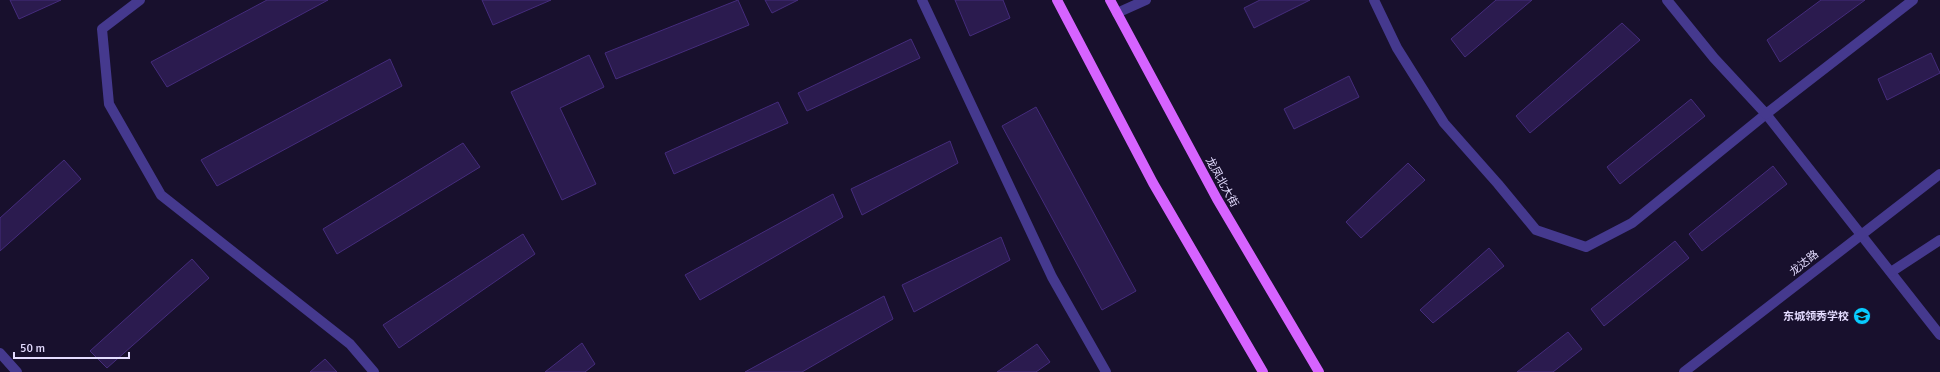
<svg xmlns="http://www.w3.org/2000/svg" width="1940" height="372" viewBox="0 0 1940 372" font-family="Signika,'Noto Sans SC',sans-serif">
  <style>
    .building { fill: #2b1b4f; stroke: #452c7c }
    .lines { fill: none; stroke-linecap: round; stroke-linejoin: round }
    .minor { stroke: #45398e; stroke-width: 10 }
    .major { stroke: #d663ff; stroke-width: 10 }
    .labels { text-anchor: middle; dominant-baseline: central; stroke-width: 3; stroke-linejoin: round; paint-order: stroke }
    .street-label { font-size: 11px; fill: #e4dcff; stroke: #18102d }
    .poi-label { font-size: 11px; font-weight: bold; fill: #e4dcff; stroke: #18102d; text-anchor: end }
  </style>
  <rect width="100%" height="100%" fill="#18102d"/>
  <g class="building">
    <polygon points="10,0 61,0 19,19"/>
    <polygon points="267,0 328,0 167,87 151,62"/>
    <polygon points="482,0 551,0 493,25"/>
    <polygon points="738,0 749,25 616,79 605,53"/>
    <polygon points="765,0 798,0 772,13"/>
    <polygon points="955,0 1003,0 1010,18 970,36"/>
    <polygon points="1260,0 1310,0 1254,28 1244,8"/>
    <polygon points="1496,0 1532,0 1465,57 1451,39"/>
    <polygon points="1821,0 1865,0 1780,62 1767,40"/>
    <polygon points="1622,23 1640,40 1530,133 1516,116"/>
    <polygon points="911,39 920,58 807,111 798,93"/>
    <polygon points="1931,53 1940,73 1887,100 1878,79"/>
    <polygon points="589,55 604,87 560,108 596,184 562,200 511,92"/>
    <polygon points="390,59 402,86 217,186 201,160"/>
    <polygon points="1349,76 1359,97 1294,129 1284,109"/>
    <polygon points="1691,99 1705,116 1620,184 1607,167"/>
    <polygon points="778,102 788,123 674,174 665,153"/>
    <polygon points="1036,107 1136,291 1102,310 1002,126"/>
    <polygon points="950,141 958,163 862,215 851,189"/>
    <polygon points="463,143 480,167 337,254 323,229"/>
    <polygon points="64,160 81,179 0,251 0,218"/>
    <polygon points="1408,163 1425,180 1361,238 1346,222"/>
    <polygon points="1773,166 1787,184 1702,251 1689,234"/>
    <polygon points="833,194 843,217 700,300 685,275"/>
    <polygon points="523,234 535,254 399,348 383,325"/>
    <polygon points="1001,237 1010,260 914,312 902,285"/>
    <polygon points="1675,241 1689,258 1604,326 1591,309"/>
    <polygon points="1489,248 1504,266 1433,323 1420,310"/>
    <polygon points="192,259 209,278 107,368 90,351"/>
    <polygon points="884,296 893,319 802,372 745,372"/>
    <polygon points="1568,332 1582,349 1553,372 1517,372"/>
    <polygon points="582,343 595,364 585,372 545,372"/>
    <polygon points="1037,344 1050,362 1036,372 997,372"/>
    <polygon points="325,359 337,372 310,372"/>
  </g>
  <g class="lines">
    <g class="minor">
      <polyline points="140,0 102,29 109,104 161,195 350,344 374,372"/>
      <polyline points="922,0 1052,277 1106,372"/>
      <polyline points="1374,0 1397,48 1444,123 1498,184 1536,230 1586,247 1632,223 1766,114 1940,335"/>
      <polyline points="1667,0 1714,58 1766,114 1913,0"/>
      <polyline points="1117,13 1146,0"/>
      <polyline points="1891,272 1940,240"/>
      <polyline points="0,353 17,372"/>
      <polyline points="1684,372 1940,174"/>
    </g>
    <g class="major">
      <polyline points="1057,0 1153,183 1263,372"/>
      <polyline points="1110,0 1217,199 1319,372"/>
    </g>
  </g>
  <defs>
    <g id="school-disc" transform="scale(0.9)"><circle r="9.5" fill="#08ccff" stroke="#18102d"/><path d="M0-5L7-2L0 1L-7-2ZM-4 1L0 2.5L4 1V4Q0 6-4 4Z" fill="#111"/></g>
  </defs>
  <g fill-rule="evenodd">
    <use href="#school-disc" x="1862" y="316"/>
  </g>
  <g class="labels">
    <g class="street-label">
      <text transform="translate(1222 182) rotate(61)">龙凤北大街</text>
      <text transform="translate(1804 263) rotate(-38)">龙达路</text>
    </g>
    <g class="poi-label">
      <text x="1849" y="316">东城领秀学校</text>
    </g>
  </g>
  <path d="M14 352v6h115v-6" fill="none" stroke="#e4dcff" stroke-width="2"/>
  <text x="20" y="352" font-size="12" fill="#e4dcff" stroke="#18102d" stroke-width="3" paint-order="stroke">50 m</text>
</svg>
